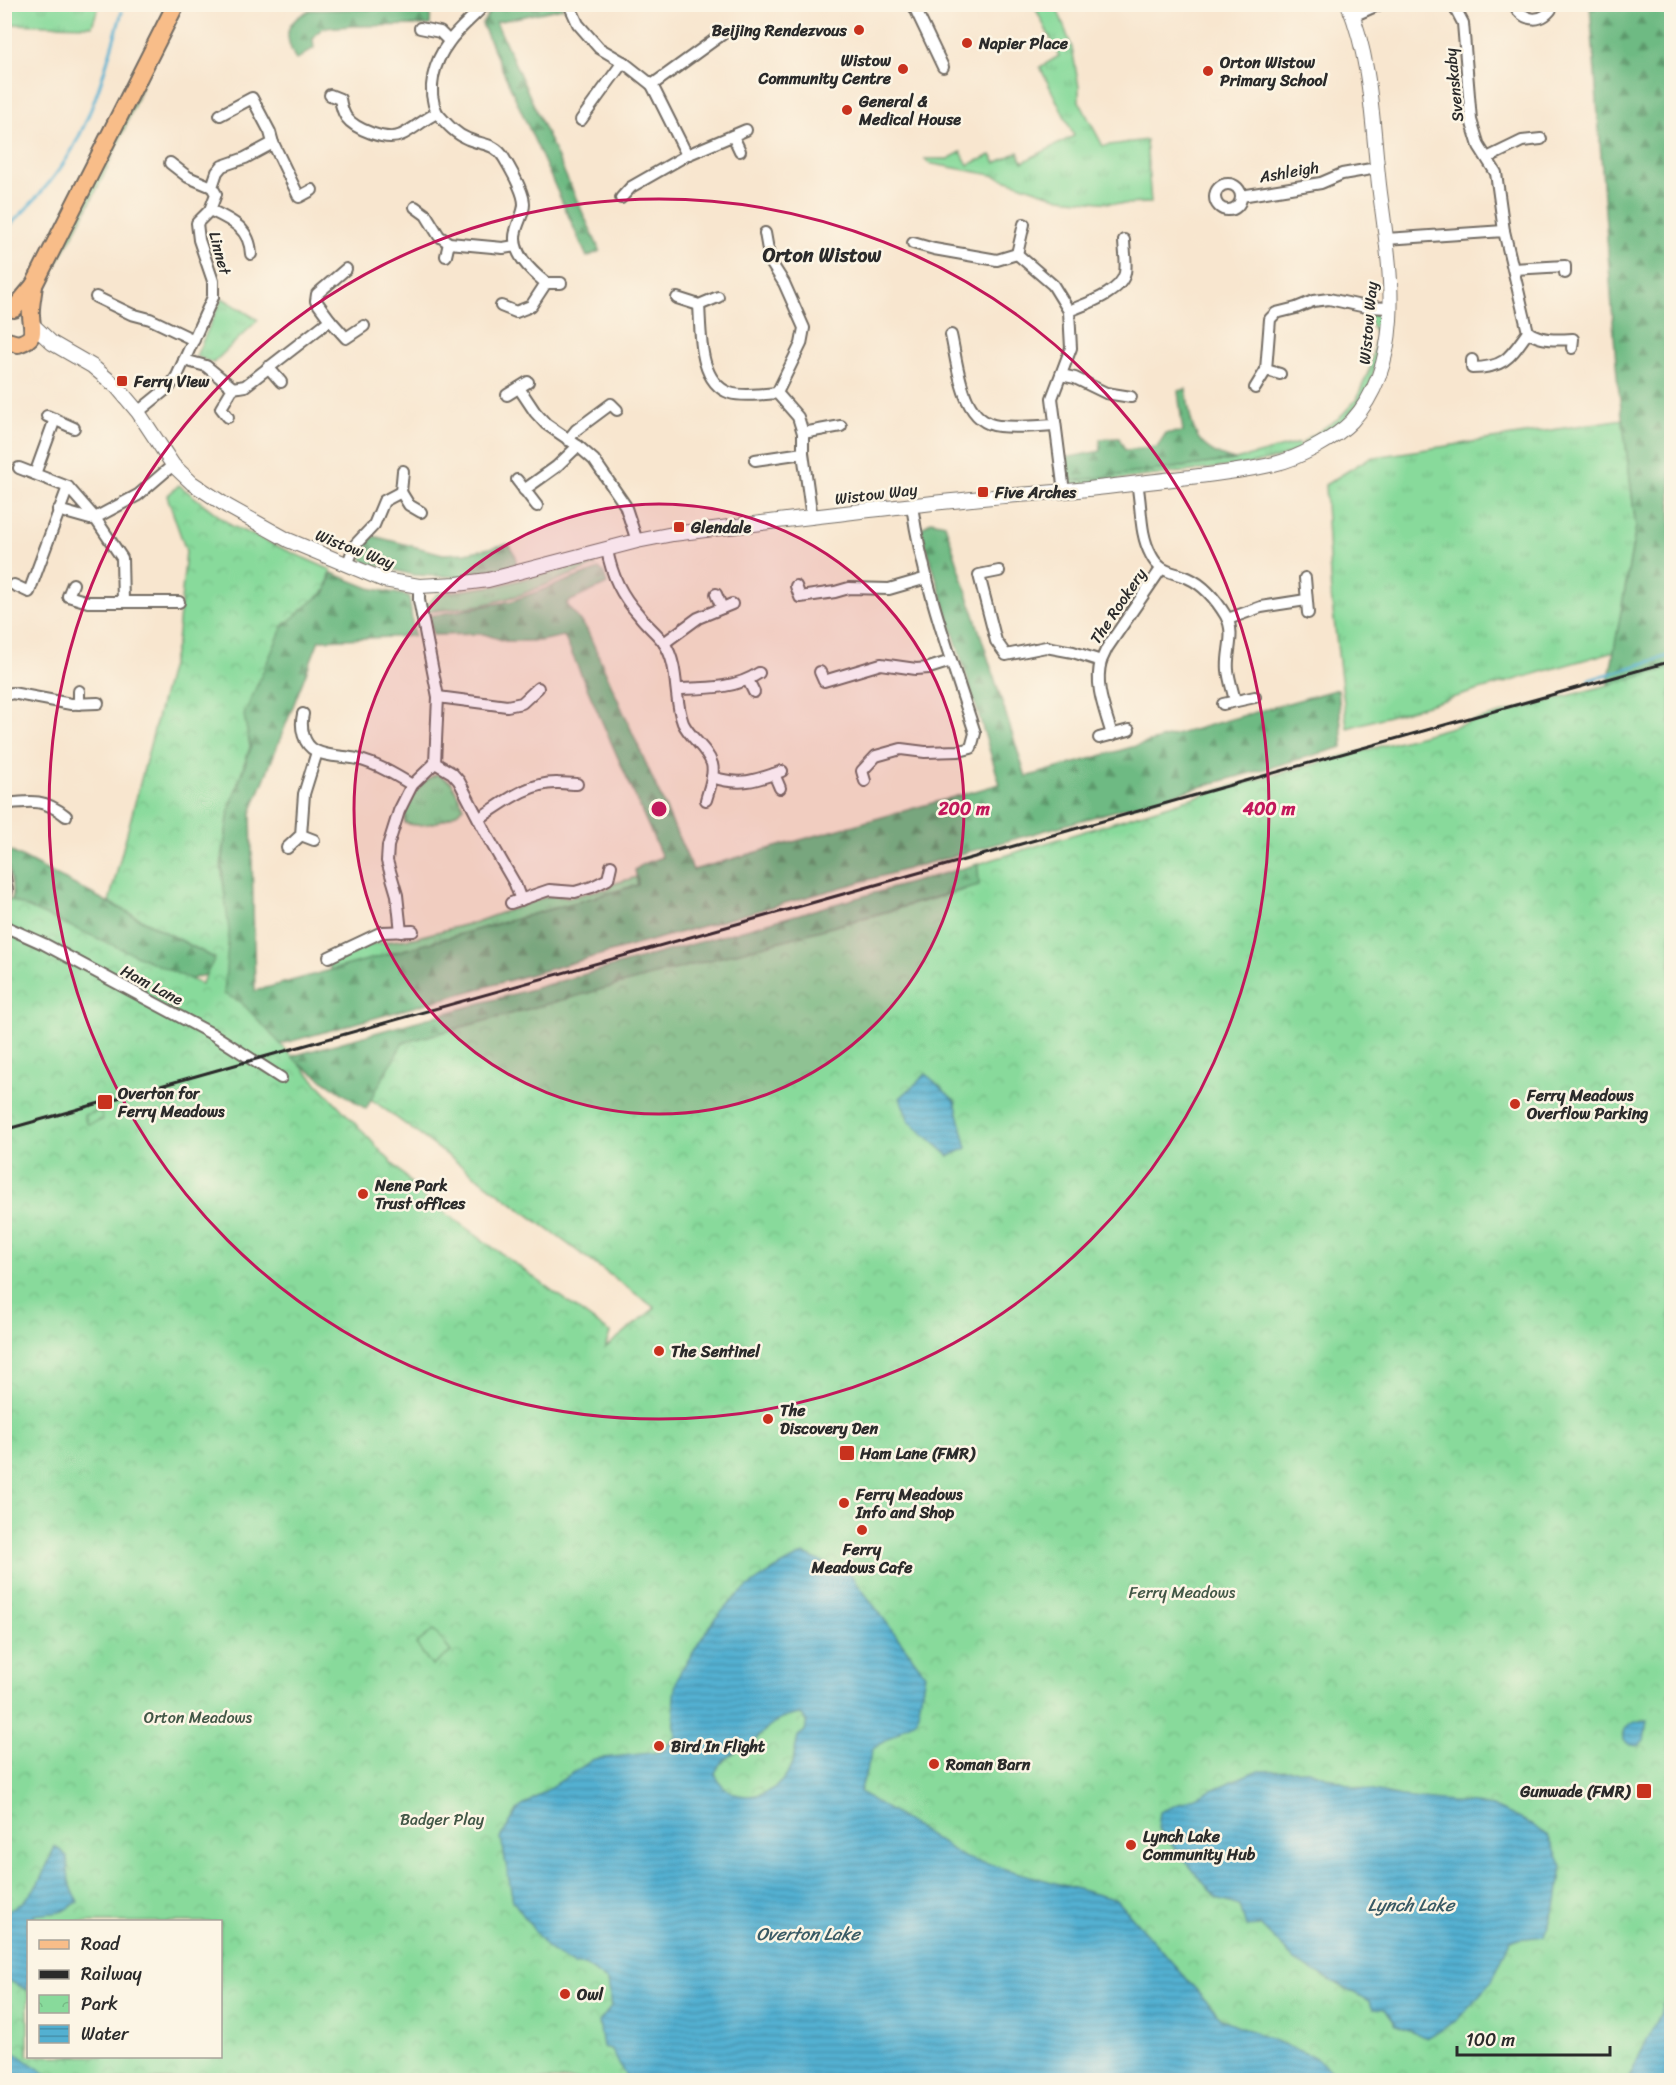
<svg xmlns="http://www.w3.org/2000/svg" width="1676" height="2085" viewBox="0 0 1676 2085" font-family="Sriracha,sans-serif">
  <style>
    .grass { fill: url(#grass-tufts); stroke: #5a8263; stroke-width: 1.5 }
    .forest { fill: url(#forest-firs); stroke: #4c7257; stroke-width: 1.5 }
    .park { fill: url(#park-crowns); stroke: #5a8263; stroke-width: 1.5; fill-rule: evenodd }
    .garden { fill: url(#garden-dots); stroke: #5a8263; stroke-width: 1.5 }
    .pitch { fill: #88da9b; stroke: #5a8263; stroke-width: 1.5 }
    .water { fill: url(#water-rules); stroke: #3f6e7e; stroke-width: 1.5; fill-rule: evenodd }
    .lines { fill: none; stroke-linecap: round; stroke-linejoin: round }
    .stream { stroke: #53b0d1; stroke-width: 3 }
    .minor-casing { stroke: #736c64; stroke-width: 14 }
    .tertiary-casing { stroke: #736c64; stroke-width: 16 }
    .primary-casing { stroke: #736c64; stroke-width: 20 }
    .minor { stroke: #fff; stroke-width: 10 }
    .tertiary { stroke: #fff; stroke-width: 14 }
    .primary { stroke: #f8bd89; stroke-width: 16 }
    .rail { stroke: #2b2b2b; stroke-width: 3 }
    .ring { fill: none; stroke: #c2185b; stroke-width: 3 }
    .poi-dot { fill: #c8321e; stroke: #fcf5e5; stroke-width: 2 }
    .labels { text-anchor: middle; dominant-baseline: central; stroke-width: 5; stroke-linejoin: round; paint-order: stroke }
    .poi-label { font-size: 16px; font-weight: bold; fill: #2b2b2b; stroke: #fcf5e5; text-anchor: start }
    .street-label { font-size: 16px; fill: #2b2b2b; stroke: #fcf5e5 }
    .park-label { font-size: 16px; fill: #425747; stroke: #fcf5e5 }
    .water-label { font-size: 18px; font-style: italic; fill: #395a65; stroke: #fcf5e5 }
    .quarter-label { font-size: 20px; font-weight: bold; fill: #2b2b2b; stroke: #fcf5e5 }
    .centre { fill: #c2185b; stroke: #fcf5e5; stroke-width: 3 }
    .ring-label { font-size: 18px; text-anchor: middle; font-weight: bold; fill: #c2185b; stroke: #fcf5e5; stroke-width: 5; stroke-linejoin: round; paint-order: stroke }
  </style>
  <defs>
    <pattern id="grass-tufts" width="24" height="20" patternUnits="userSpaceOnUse" patternTransform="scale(1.5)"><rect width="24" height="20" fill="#88da9b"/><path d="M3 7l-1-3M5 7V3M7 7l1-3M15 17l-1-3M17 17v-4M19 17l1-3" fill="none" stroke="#76bb86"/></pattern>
    <pattern id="forest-firs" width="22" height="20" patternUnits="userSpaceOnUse" patternTransform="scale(1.5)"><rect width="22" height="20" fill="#6eba83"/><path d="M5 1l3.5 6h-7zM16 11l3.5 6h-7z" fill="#5b976b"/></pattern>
    <pattern id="park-crowns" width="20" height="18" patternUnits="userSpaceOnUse" patternTransform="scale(1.5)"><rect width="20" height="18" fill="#88da9b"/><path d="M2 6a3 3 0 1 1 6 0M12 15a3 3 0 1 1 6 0" fill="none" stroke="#76bb86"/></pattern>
    <pattern id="garden-dots" width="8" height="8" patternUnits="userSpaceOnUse" patternTransform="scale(1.5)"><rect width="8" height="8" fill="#88da9b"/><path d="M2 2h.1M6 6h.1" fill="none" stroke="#76bb86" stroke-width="1.8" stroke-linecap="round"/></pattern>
    <pattern id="water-rules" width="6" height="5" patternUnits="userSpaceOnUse" patternTransform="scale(1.5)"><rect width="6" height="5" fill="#53b0d1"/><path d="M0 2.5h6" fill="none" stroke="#458faa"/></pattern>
  </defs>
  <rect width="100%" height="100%" fill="#fcf5e5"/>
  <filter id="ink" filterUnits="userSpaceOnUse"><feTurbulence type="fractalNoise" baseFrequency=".0167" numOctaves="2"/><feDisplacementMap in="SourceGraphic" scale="12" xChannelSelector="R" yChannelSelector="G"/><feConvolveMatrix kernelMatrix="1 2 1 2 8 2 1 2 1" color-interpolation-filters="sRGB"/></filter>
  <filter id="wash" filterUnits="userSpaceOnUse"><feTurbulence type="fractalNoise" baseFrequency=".008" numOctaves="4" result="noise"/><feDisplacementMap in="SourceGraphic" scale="24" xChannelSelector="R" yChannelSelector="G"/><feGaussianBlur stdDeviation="1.35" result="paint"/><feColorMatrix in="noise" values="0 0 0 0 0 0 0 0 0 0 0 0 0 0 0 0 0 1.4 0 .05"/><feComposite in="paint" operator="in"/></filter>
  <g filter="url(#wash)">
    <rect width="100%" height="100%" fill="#f8e6cf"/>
    <g class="grass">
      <polygon points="5,4 99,4 99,5 92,26 5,24"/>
      <polygon points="1034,5 1056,5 1072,48 1079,87 1079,101 1103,146 1146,140 1151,203 1121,204 1060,198 992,175 928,163 925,159 948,159 961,152 968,165 991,155 996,163 1018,152 1023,162 1074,136 1040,67 1059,56"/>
      <path d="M144,80C117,151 84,220 44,285V280Z"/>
      <polygon points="222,298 258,320 213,363 196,356"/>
      <polygon points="1369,311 1377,315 1384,325 1380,354 1367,392 1341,425 1304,446 1303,442 1339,418 1356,400 1370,368 1376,337 1368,315"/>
      <polygon points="1623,419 1636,527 1615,651 1347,728 1331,595 1325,485 1369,458"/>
      <polygon points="1299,443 1301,449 1275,459 1249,464 1071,485 1066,482 1235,460"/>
      <polygon points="591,562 596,565 520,595 482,605 426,612 428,604 438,594 500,585"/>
      <path d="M437,774L451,782L464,807C450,820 424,829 405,823C402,804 421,781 437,774Z"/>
      <polygon points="637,877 638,885 331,971 329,965 371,944 414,938 476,922 548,896 572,897 598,890 609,889 613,884"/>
    </g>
    <g class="forest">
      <polygon points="495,4 562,5 563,8 496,22 600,251 587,257 482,24"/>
      <polygon points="1590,5 1671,5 1671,1122 1569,903 1636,527 1617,376"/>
      <path d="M431,7L430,25L353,26L323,28L317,33L313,39L314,48L296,60C283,35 284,23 310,10Z"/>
      <path d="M1186,389C1192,428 1192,449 1235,460L1066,482L1064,458L1101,451L1100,439L1119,438L1125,450L1157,447L1166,433L1183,432L1178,391Z"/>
      <polygon points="931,521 945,524 1026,777 1338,689 1343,747 260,1050 220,993 228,931 222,866 229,811 251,747 243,716 282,628 304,606 326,592 332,573 369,588 409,596 414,636 319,640 251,813 255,991 638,885 635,870 643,864 662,857 564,636 539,641 505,641 484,634 433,635 429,616 512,601 599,569 604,572 607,584 566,603 587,630 693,870 1000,784 921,529"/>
      <polygon points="373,536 443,554 466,553 508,544 516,556 516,566 462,577 413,575 364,562 360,554"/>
      <polygon points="6,849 218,960 217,971 173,985 10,905 13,894"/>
      <polygon points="978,864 979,885 807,934 403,1043 366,1109 289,1057"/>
    </g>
    <path class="park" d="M179,485L232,526L331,570L326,590L283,626L244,715L250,747L229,810L221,865L229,931L224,994L241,1002L425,1198L610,1333L605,1348L655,1308L371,1099L403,1043L807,934L979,886L978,864L1218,790L1671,668V2080H5L21,2058L4,2046V897L201,984L215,958L109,902L177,642L186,551L167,496ZM28,1922H220V2056H28Z"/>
    <polygon class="garden" points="100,1111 103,1118 102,1120 88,1124 86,1122 84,1115"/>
    <polygon class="pitch" points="434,1630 451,1652 432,1666 416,1644"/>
    <g class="water">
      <polygon points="926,1074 955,1101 967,1148 949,1156 909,1121 900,1098"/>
      <path d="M804,1554L851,1575L925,1674L917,1719L873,1749L860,1792L965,1858L1117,1900L1222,2019L1314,2057L1345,2080H624L626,2077L611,2049L603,2047L599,2022L612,2006L608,1982L585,1965H574L547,1948L513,1901L501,1838L518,1809L594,1759L661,1752L676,1737C674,1717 671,1696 678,1677C682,1667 690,1658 695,1649C724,1600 753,1579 804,1554ZM800,1714L807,1721L805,1731L798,1736C795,1750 794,1765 785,1777C767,1802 726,1804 715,1773L720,1764L737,1750L749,1747L769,1726L783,1718Z"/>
      <path d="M1647,1720L1644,1741L1639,1746L1630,1745L1624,1740C1622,1725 1634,1721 1647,1720Z"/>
      <polygon points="1308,1770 1355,1787 1401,1797 1492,1806 1525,1821 1548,1836 1562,1866 1557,1902 1544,1936 1510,1940 1492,1981 1456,2021 1427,2038 1396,2025 1385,2009 1373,2008 1369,2001 1298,1963 1261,1926 1246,1927 1240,1906 1217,1899 1158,1828 1160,1812 1256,1771"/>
      <path d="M55,1846L67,1856L69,1882L78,1902L61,1912L34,1915L35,1921L28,1922V1990L5,1979V1912C34,1902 44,1873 55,1846Z"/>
      <polygon points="1671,1989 1671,2080 1628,2080"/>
      <polygon points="5,2046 55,2080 5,2080"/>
    </g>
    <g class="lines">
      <g class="stream">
        <path d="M4,231C28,208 56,178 72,150C96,106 108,59 122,12"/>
        <polyline points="1589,680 1672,655"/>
      </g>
    </g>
  </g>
  <g filter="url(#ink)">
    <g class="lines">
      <g class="minor-casing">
        <g id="minor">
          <polyline points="569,4 578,24 599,48 623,62 652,85 724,33"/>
          <polyline points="913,4 943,67"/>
          <polyline points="1453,4 1463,23 1471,120 1479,146 1496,173 1504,231"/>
          <path d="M1514,4C1523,23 1545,24 1554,4"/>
          <polyline points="1353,16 1380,4"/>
          <polyline points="420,28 440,32 449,41"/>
          <polyline points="652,85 687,155 746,130"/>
          <path d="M330,95L340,99C341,105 343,112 346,117C355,129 386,142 401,135C413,130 424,119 437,113C426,89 434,62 449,42C459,28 474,17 485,4"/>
          <path d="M437,113C446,123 455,134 468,139C482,145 495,143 504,158C510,168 524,192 524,204C524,213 518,222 516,231C510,252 531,271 546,283L531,306L516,312L501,306"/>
          <polyline points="581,120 623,62"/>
          <polyline points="733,136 740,151"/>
          <polyline points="273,143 299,197 312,190"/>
          <polyline points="1487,158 1522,141 1541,139"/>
          <polyline points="170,163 188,177 212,187"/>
          <circle cx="1228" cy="197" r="13"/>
          <polyline points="1241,196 1321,183 1342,174 1377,168"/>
          <polyline points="621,198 631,187 687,155"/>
          <polyline points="415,207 426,215 439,236 449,243 503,248 515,246"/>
          <path d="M210,210C231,220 250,228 251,254"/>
          <polyline points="765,233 770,261 784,283 804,328 801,344 777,393"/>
          <path d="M1386,239L1504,231L1528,332C1510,357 1505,368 1472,368V360"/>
          <polyline points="913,243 934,249 997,260 1017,254 1053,285 1069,311 1071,348 1052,398 1064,492"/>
          <polyline points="1017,254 1024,224"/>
          <polyline points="446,256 449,243"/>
          <polyline points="1514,269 1565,266 1565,273"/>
          <polyline points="546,283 561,283"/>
          <polyline points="96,297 131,314 150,319 194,340"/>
          <polyline points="677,298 699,305 718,297"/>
          <path d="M699,305C701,332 698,382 730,393C742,397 765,394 777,393L798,417L803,433V453L812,518"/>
          <path d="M1069,311C1085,304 1121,293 1125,273C1127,263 1124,250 1124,240"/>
          <polyline points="330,320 346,338 364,326"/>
          <path d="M1528,332C1542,341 1557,340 1573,339L1572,348"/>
          <path d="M951,335C958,365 961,423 999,426C1017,428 1036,426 1055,425"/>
          <polyline points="184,360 206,366 233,388 221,408 228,417"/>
          <polyline points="268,367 281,382"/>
          <polyline points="1266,370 1280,374"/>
          <polyline points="1061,375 1075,378 1106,393 1131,397"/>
          <polyline points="233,388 245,386 330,320 316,301 317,294 346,269"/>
          <polyline points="519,388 535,412 546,424 578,446 594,460 625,505 637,541"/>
          <polyline points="1255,388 1266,370 1270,319 1276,313 1296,308 1313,301 1329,299 1366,307 1390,308"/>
          <polyline points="507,395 528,382"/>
          <polyline points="138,412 170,386 177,376 213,297 213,281 199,240 197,223 210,210 216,194 212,187 217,172 222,166 245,158 273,143 270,132 252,98 220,115"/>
          <polyline points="47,416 74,428"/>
          <polyline points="803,433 841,426"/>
          <polyline points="568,440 576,430 611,404 617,410"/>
          <polyline points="755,460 803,453"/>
          <polyline points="35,474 55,419"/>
          <polyline points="517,480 537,506"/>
          <path d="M1137,483C1142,507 1139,533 1151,555C1160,573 1171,571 1188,578C1204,585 1217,601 1226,616C1236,634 1226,652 1228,670C1229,680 1233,691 1235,701"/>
          <polyline points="68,487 95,518"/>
          <polyline points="524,490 556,467 578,446"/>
          <polyline points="401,492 403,471"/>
          <polyline points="58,510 90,519 95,518"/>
          <path d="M607,550C612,576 621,595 639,615C646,625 657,633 664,643C680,667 673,697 683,723C690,738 707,748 712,764C715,775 709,789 706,800"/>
          <polyline points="347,565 355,545 374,525 384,501 401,492 409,505 421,512"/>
          <polyline points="999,571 979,575 996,641 1006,655 1046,647 1073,652 1101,661 1107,648 1161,569"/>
          <polyline points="1305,578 1308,613"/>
          <polyline points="73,584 68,596 88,602 123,602 122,558 95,518 138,495 173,465"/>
          <polyline points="14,585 29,592 68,487 19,468"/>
          <polyline points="796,586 800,597 835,592 849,588 889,589 927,578"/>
          <polyline points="716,594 722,608"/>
          <polyline points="123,602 179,602"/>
          <polyline points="1228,619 1261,607 1306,600"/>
          <polyline points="664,643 698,618 732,604"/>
          <path d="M1101,661C1094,686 1105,710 1112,735"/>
          <polyline points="820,672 824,681 881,664 916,669 929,668 951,661"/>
          <polyline points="748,680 754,692"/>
          <path d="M678,689C706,688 735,689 759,673"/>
          <polyline points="4,696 12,693 71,704 98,703"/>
          <polyline points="438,697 507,706 522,703 538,688"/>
          <polyline points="79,704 79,691"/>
          <polyline points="1223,704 1255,697"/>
          <path d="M303,714C300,727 303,745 316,751C327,757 344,756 357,759C377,764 394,774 412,785"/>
          <polyline points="1099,738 1129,730"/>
          <polyline points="435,763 452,773 459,781 489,839 515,884 521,900"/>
          <polyline points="774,774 780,788"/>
          <path d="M712,777C740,786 755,781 782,771"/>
          <path d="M865,781L862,771L876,756L901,749L925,752L959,751L971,748L975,733C951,659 923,583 912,506"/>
          <path d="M4,804C30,801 44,798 66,816"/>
          <path d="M480,818C503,803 528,782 558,783C564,783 571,784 577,784"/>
          <polyline points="301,835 304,794 317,752"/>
          <polyline points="287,848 301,835 314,840"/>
          <polyline points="4,871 7,890 4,904"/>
          <polyline points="511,903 549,890 575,892 592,887 608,879 611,866"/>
          <polyline points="4,926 44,944 214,1035 281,1078"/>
          <polyline points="401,932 397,895 387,861 388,846 399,811 412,785 435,763 438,697 419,600 419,586"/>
          <polyline points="329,957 382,932 413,931"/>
        </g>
      </g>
      <g class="tertiary-casing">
        <path id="tertiary" d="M34,326L52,343L92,366L117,387L138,412L173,465L192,483L227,506L288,540L384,580L419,586L457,584L488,580L637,541L673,534C776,521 879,508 982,498C1010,495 1038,494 1067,491C1102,488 1138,483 1173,479C1207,475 1241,472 1274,464C1297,459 1336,438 1352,421C1407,360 1390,268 1380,193C1372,131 1373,64 1348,4"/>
      </g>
      <g class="primary-casing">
        <g id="primary">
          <polyline points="14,309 34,285 176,4"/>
          <path d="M4,340L18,344C37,338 32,331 31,316C30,307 33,295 34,285"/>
        </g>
      </g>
      <use href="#minor" class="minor"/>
      <use href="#tertiary" class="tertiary"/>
      <use href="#primary" class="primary"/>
      <polyline class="rail" points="4,1130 1672,661"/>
    </g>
  </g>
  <circle cx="659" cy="809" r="305" fill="#c2185b" fill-opacity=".12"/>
  <g class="ring">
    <circle cx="659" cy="809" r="305"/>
    <circle cx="659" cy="809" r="610"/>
  </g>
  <g class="poi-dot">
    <circle cx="859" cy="30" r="6"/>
    <circle cx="967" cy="43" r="6"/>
    <circle cx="903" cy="69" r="6"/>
    <circle cx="1208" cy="71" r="6"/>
    <circle cx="847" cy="110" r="6"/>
    <rect x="116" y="375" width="12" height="12" rx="3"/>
    <rect x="977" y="486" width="12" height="12" rx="3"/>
    <rect x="673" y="521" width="12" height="12" rx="3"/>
    <rect x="97" y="1094" width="16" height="16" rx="3"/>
    <circle cx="1515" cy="1104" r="6"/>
    <circle cx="363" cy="1194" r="6"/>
    <circle cx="659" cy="1351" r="6"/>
    <circle cx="768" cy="1419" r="6"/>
    <rect x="839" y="1445" width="16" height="16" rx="3"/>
    <circle cx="844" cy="1503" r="6"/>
    <circle cx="862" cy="1530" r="6"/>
    <circle cx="659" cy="1746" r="6"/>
    <circle cx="934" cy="1764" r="6"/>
    <rect x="1636" y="1783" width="16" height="16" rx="3"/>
    <circle cx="1131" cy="1845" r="6"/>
    <circle cx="565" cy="1994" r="6"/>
  </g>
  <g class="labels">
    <g class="poi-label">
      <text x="847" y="30" text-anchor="end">Beijing Rendezvous</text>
      <text x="979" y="43">Napier Place</text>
      <text x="891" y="60" text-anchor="end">Wistow<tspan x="891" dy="18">Community Centre</tspan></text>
      <text x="1220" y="62">Orton Wistow<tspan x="1220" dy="18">Primary School</tspan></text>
      <text x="859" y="101">General &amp;<tspan x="859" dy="18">Medical House</tspan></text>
      <text x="134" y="381">Ferry View</text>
      <text x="995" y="492">Five Arches</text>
      <text x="691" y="527">Glendale</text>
      <text x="118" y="1093">Overton for<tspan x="118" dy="18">Ferry Meadows</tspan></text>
      <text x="1527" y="1095">Ferry Meadows<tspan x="1527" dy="18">Overflow Parking</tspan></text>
      <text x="375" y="1185">Nene Park<tspan x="375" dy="18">Trust offices</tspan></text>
      <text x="671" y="1351">The Sentinel</text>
      <text x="780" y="1410">The<tspan x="780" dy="18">Discovery Den</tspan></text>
      <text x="860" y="1453">Ham Lane (FMR)</text>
      <text x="856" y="1494">Ferry Meadows<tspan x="856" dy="18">Info and Shop</tspan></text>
      <text x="862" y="1549" text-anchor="middle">Ferry<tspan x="862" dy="18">Meadows Cafe</tspan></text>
      <text x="671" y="1746">Bird In Flight</text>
      <text x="946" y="1764">Roman Barn</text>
      <text x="1630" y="1791" text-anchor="end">Gunwade (FMR)</text>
      <text x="1143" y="1836">Lynch Lake<tspan x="1143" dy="18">Community Hub</tspan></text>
      <text x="577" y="1994">Owl</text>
    </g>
    <g class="street-label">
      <text transform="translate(1454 85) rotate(-96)">Svenskaby</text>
      <text transform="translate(1289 172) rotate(-10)">Ashleigh</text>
      <text transform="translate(220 253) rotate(75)">Linnet</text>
      <text transform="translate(1368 323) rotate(-85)">Wistow Way</text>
      <text transform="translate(876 494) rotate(-7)">Wistow Way</text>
      <text transform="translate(355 549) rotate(21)">Wistow Way</text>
      <text transform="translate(1118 606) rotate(-56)">The Rookery</text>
      <text transform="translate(152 985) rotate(28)">Ham Lane</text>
    </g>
    <g class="park-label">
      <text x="1182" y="1592">Ferry Meadows</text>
      <text x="198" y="1717">Orton Meadows</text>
      <text x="442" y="1819">Badger Play</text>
    </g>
    <g class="water-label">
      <text x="1411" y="1905">Lynch Lake</text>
      <text x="808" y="1934">Overton Lake</text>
    </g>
    <g class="quarter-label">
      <text x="822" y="255">Orton Wistow</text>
    </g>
  </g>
  <circle cx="659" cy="809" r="9" class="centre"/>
  <g class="ring-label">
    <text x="964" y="815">200 m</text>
    <text x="1269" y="815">400 m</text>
  </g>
  <rect width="1676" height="2085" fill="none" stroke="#fcf5e5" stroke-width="24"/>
  <rect x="27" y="1920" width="195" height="138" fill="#fcf5e5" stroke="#a8a49b" stroke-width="1.5"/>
  <rect x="39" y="1940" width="30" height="9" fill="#f8bd89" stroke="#a8a49b" stroke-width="1.5"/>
  <text x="81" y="1950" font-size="18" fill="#2b2b2b">Road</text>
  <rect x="39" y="1970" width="30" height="9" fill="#2b2b2b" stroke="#a8a49b" stroke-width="1.5"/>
  <text x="81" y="1980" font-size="18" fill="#2b2b2b">Railway</text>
  <rect x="39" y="1995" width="30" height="18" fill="url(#park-crowns)" stroke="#a8a49b" stroke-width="1.5"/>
  <text x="81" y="2010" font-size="18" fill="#2b2b2b">Park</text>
  <rect x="39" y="2025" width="30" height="18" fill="url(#water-rules)" stroke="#a8a49b" stroke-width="1.5"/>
  <text x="81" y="2040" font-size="18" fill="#2b2b2b">Water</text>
  <path d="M1457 2046v9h153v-9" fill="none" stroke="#2b2b2b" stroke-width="3"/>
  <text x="1466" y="2046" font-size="18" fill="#2b2b2b" stroke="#fcf5e5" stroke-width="4.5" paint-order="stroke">100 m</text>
</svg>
